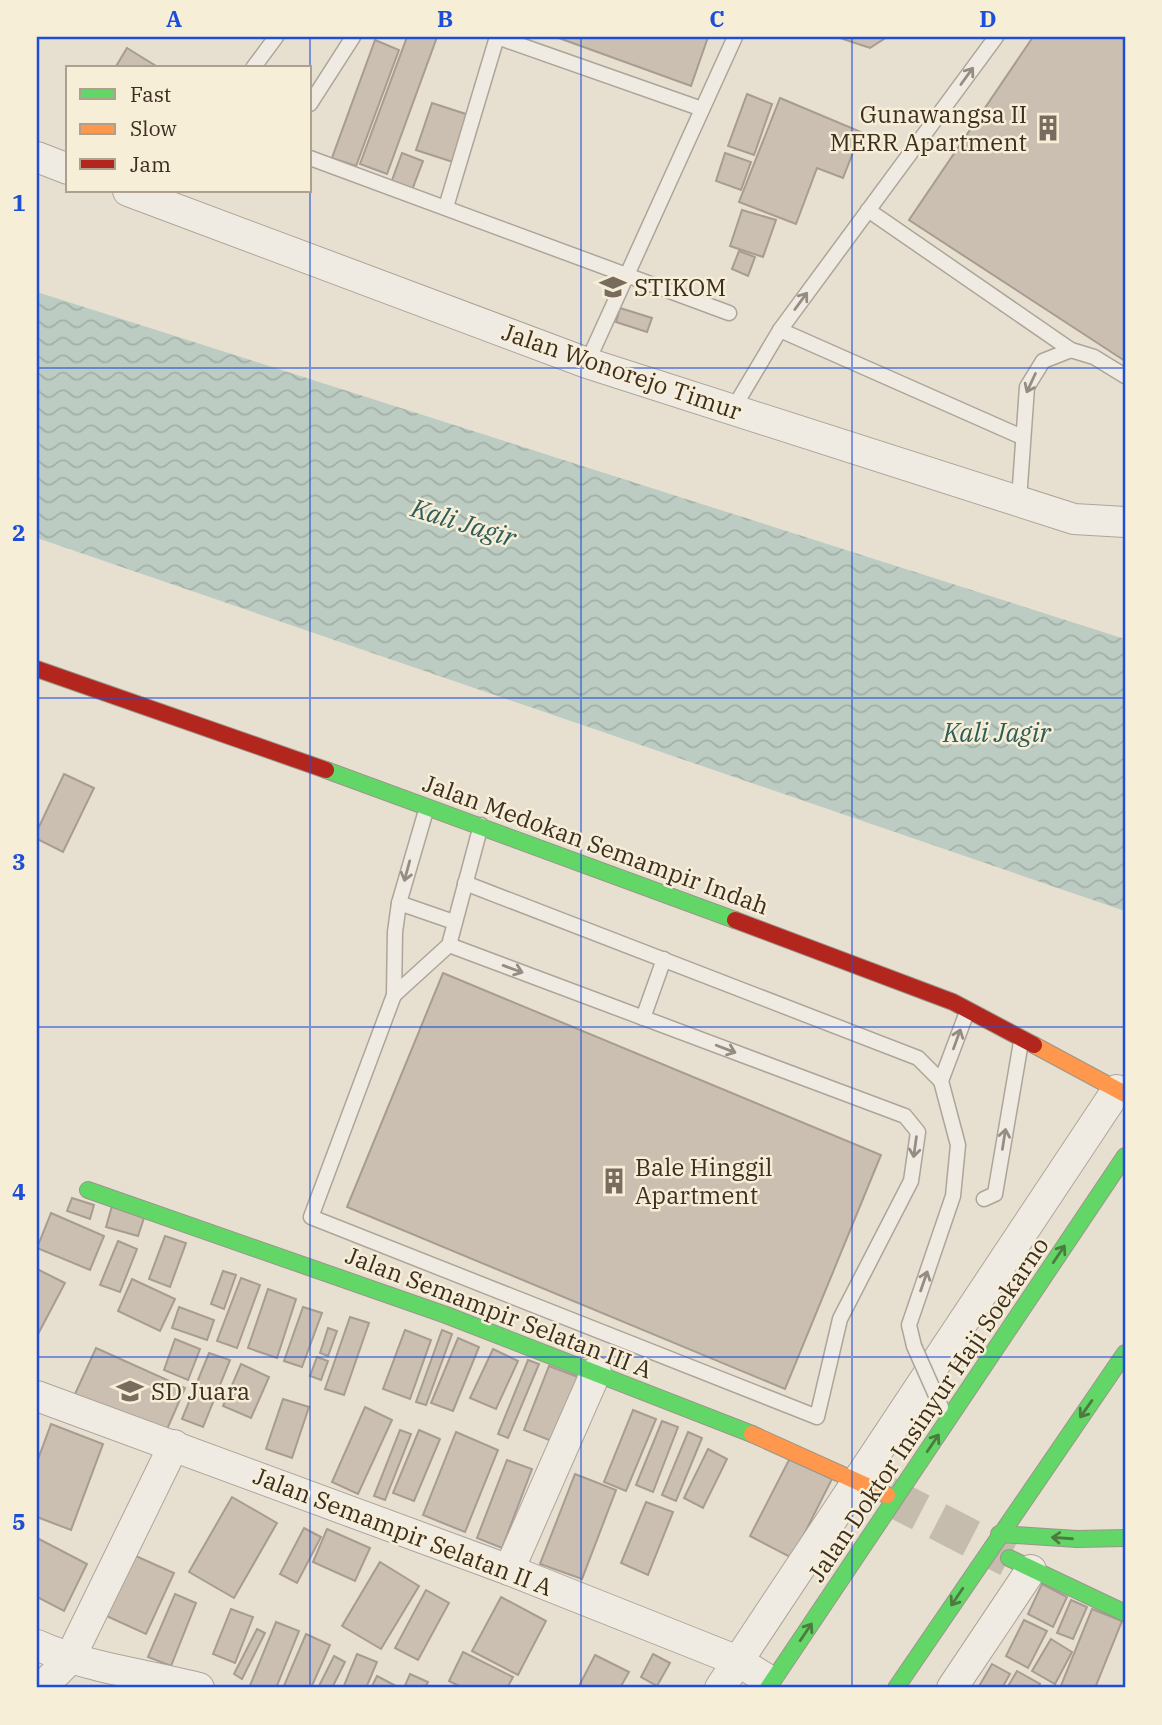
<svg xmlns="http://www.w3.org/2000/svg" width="1162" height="1725" viewBox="0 0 1162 1725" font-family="'IBM Plex Serif',serif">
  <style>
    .water { fill: url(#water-waves) }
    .building { fill: #cbbfb2; stroke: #a89c90; stroke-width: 2 }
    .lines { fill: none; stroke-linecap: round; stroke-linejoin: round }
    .secondary-tunnel { stroke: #c5bcae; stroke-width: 38; stroke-dasharray: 38 19; stroke-linecap: butt }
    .lane-casing { stroke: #ada599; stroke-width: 17 }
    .street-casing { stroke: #ada599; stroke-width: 32 }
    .fast-casing { stroke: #9c958a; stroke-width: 18 }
    .slow-casing { stroke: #9c958a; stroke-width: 18 }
    .jam-casing { stroke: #9c958a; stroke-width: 18 }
    .lane { stroke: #efebe3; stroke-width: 14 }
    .street { stroke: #efebe3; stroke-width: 30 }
    .fast { stroke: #63d668; stroke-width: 16 }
    .slow { stroke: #ff974d; stroke-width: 16 }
    .jam { stroke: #b3261e; stroke-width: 16 }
    .lane-bridge-casing { stroke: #ada599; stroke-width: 17; stroke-linecap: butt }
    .lane-bridge { stroke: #efebe3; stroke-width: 14 }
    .oneway { stroke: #968c82 }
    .oneway2 { stroke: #4e7a40 }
    .grid { fill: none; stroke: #1d4ed8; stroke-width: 2; stroke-opacity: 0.55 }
    .labels { text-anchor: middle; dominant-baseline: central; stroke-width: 5; stroke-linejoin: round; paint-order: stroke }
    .poi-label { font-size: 24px; fill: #3d2e20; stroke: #f7eed8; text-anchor: start }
    .street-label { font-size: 24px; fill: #3d2e20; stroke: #f7eed8 }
    .water-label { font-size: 26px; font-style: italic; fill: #2f5d5a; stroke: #f7eed8 }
    .neatline { fill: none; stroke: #1d4ed8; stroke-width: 2.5 }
    .grid-label { font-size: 23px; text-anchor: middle; font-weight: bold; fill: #1d4ed8 }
  </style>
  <defs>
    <pattern id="water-waves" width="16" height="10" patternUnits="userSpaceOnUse" patternTransform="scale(1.75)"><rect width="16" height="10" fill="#bcccc2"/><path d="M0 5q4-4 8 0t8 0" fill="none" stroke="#a2b0a6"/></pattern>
  </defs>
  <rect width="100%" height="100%" fill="#e7e0d1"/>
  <polygon class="water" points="37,292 1125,639 1125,911 37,538"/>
  <g class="building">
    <polygon points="407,37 437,37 387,174 360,164"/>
    <polygon points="556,37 708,37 691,86"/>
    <polygon points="837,37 887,37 870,48"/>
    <polygon points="1033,37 1125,37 1125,361 909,220"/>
    <polygon points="375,40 399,50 356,166 332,158"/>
    <polygon points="127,48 156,66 154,68 115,68"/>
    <polygon points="747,94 772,104 754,155 728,146"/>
    <polygon points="780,98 861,132 843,178 817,168 796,224 739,202"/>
    <polygon points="432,103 472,116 456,163 416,150"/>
    <polygon points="402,153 423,161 412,190 391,183"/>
    <polygon points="725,153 751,162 741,190 716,181"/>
    <polygon points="742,210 776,220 763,257 730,246"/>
    <polygon points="739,251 755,257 748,276 732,269"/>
    <polygon points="620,308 652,318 647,332 616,322"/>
    <polygon points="64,774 94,788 63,852 37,839 37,831"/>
    <polygon points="443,973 881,1155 785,1389 347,1207"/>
    <polygon points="72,1198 94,1205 90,1219 67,1211"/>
    <polygon points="112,1206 145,1215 138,1236 106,1227"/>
    <polygon points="51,1213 104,1236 90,1270 37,1248"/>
    <polygon points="165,1236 186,1243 170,1287 149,1279"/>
    <polygon points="118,1241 137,1249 120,1292 100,1285"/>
    <polygon points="37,1269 65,1283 37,1336"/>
    <polygon points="223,1271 236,1275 224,1309 211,1304"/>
    <polygon points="241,1278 260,1285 237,1348 217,1341"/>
    <polygon points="132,1279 175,1299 160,1331 118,1311"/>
    <polygon points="268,1289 296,1299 277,1358 248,1348"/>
    <polygon points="179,1307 214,1320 207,1340 172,1328"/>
    <polygon points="303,1307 322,1313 302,1367 284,1361"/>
    <polygon points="350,1317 369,1323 344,1395 325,1389"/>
    <polygon points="328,1328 337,1331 328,1356 320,1353"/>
    <polygon points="405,1330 431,1340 410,1399 383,1389"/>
    <polygon points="442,1330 452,1334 426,1405 416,1402"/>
    <polygon points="458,1338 479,1347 453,1411 431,1403"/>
    <polygon points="175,1339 200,1349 188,1380 164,1370"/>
    <polygon points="96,1348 185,1388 165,1434 75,1394"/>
    <polygon points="493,1349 518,1361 496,1409 470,1398"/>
    <polygon points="209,1353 230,1360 203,1427 182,1419"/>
    <polygon points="317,1357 328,1361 321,1380 310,1376"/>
    <polygon points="528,1360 539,1364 508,1438 498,1434"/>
    <polygon points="241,1364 269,1377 251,1418 223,1406"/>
    <polygon points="549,1366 578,1377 554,1442 524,1430"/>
    <polygon points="283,1399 309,1407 292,1458 266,1449"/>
    <polygon points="365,1407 392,1420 358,1494 332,1482"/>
    <polygon points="633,1410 656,1419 626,1491 604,1482"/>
    <polygon points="662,1421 678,1427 653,1492 636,1485"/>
    <polygon points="51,1424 103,1444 71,1530 37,1517 37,1462"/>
    <polygon points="400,1430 411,1434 385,1500 374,1496"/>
    <polygon points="419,1430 440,1439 414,1501 393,1493"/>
    <polygon points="456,1432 498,1450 465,1532 423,1515"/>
    <polygon points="688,1432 702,1438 676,1501 662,1495"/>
    <polygon points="708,1449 727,1459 703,1508 684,1498"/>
    <polygon points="790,1458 832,1479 792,1558 750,1536"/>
    <polygon points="507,1460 532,1469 502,1548 477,1538"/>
    <polygon points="575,1474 616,1490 582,1579 540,1564"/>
    <polygon points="232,1497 277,1523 234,1598 189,1572"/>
    <polygon points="646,1502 673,1512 648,1575 621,1563"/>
    <polygon points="304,1528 321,1537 297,1583 280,1574"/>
    <polygon points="327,1529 370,1548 355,1581 313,1562"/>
    <polygon points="37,1538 87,1564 64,1611 37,1597"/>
    <polygon points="129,1553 174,1573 146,1634 102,1614"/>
    <polygon points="380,1562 419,1586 381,1649 342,1626"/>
    <polygon points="1042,1584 1067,1597 1053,1627 1028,1614"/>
    <polygon points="426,1590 449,1603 418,1660 395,1648"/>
    <polygon points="175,1594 196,1603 171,1666 148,1657"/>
    <polygon points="501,1597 546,1621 518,1675 472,1651"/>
    <polygon points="1071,1600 1087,1607 1073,1639 1057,1633"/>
    <polygon points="231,1609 253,1617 235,1663 213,1654"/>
    <polygon points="1092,1609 1122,1621 1095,1688 1060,1688"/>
    <polygon points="1024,1620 1047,1631 1028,1668 1006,1656"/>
    <polygon points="276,1622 299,1631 276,1688 249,1688"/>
    <polygon points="257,1629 265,1633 242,1679 234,1674"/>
    <polygon points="306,1634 330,1645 311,1688 283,1688"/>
    <polygon points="1051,1639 1072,1652 1055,1684 1032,1671"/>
    <polygon points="463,1652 513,1677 507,1688 463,1688 449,1681"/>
    <polygon points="357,1654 377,1662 366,1688 343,1688"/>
    <polygon points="653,1654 670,1663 657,1686 641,1677"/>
    <polygon points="595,1655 629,1672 620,1688 578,1688"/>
    <polygon points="334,1656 345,1662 332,1688 318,1688"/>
    <polygon points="992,1664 1010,1674 1002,1688 978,1688"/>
    <polygon points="1017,1671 1040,1684 1038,1688 1007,1688"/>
    <polygon points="410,1674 428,1682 425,1688 404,1688"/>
    <polygon points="377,1676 396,1686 395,1688 371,1688"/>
  </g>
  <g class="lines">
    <polyline class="secondary-tunnel" points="887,1495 1009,1558"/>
    <g class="lane-casing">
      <g id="lane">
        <polyline points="497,37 702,109"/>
        <polyline points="253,68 276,37"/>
        <polyline points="310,104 353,37"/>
        <polyline points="310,158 729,313"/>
        <polyline points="446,207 497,37"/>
        <polyline points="868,210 1071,350 1094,357 1125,376"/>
        <polyline points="780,330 1022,437"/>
        <polyline points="587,363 735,37"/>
        <polyline points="733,409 780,330 996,37"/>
        <polyline points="1019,500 1027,387 1043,361 1071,350"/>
        <polyline points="427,807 399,903 395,932 394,995 311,1217 817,1417 840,1319 911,1181 918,1132 905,1116 449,945"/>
        <polyline points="465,883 918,1058 941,1081"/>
        <polyline points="399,903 454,922"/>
        <polyline points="394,995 449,945 481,825"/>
        <polyline points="643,1018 664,959"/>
        <polyline points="984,1199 995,1194 1021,1042"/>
        <polyline points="914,1346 909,1325 953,1196 958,1145 941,1081 967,1012"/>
      </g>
    </g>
    <g class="street-casing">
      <g id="street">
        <polyline points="37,157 68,169"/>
        <polyline points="128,191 587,363 1074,519 1125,522"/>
        <polyline points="37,1396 509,1570 738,1661 765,1678"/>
        <polyline points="509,1570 596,1372"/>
        <path d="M37,1645C87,1668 145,1674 199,1688"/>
        <polyline points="41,1688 69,1660 174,1445"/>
        <polyline points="720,1688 1117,1090"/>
        <polyline points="952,1688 1031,1570"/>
      </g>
    </g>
    <g class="fast-casing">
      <g id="fast">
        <polyline points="326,770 735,920"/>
        <polyline points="88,1190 446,1315 752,1434"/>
        <polyline points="999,1534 1077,1539 1125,1538"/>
        <polyline points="1009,1558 1125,1613"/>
        <polyline points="768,1688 1125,1156"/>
        <polyline points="896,1688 1125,1353"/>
      </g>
    </g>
    <g class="slow-casing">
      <g id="slow">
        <polyline points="1034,1045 1125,1094"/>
        <polyline points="752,1434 887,1495"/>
      </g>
    </g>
    <g class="jam-casing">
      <g id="jam">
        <polyline points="37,669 326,770"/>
        <polyline points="735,920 953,1002 1034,1045"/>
      </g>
    </g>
    <use href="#lane" class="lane"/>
    <use href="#street" class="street"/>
    <use href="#fast" class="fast"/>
    <use href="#slow" class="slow"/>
    <use href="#jam" class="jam"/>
    <g class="lane-bridge-casing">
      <polyline id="lane-bridge" points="914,1346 941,1407"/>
    </g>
    <use href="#lane-bridge" class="lane-bridge"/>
  </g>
  <defs><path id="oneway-shaft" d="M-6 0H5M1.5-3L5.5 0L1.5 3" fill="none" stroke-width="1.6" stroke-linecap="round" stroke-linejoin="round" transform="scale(1.75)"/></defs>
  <g class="oneway">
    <use href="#oneway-shaft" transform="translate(967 76) rotate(-54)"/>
    <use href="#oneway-shaft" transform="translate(801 301) rotate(-54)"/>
    <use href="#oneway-shaft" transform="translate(1031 383) rotate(115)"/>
    <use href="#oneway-shaft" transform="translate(407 871) rotate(105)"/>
    <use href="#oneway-shaft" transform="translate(513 969) rotate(20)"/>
    <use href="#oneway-shaft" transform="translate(957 1039) rotate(-70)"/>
    <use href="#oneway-shaft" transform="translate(726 1049) rotate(21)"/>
    <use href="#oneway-shaft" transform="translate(1004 1139) rotate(-81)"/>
    <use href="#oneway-shaft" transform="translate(915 1147) rotate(98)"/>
    <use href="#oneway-shaft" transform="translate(924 1281) rotate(-71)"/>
  </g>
  <g class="oneway2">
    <use href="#oneway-shaft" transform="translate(1059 1254) rotate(-56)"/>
    <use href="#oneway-shaft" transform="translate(1086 1409) rotate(125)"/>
    <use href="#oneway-shaft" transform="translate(933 1443) rotate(-56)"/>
    <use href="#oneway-shaft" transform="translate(1062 1538) rotate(-176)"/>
    <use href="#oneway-shaft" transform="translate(957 1597) rotate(124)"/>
    <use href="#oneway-shaft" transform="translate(806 1632) rotate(-56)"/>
  </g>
  <path class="grid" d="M310,37V68M581,37V1688M852,37V1688M310,68V191M310,191V1688M37,368H1125M37,698H1125M37,1027H1125M37,1357H1125"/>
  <defs>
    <g id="building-bare" transform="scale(2.1)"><path d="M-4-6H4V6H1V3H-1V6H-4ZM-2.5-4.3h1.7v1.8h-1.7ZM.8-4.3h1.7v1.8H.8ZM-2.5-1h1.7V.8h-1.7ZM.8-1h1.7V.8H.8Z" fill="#786c5e" stroke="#f7eed8" stroke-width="2.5" paint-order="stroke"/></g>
    <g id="university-bare" transform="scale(2.1)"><path d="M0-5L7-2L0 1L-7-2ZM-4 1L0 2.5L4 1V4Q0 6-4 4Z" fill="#786c5e" stroke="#f7eed8" stroke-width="2.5" paint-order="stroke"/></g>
    <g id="school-bare" transform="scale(2.1)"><path d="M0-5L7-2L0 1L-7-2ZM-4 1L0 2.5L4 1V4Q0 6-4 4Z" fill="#786c5e" stroke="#f7eed8" stroke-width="2.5" paint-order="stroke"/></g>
  </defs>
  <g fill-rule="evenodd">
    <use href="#building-bare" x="1048" y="128"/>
    <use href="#university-bare" x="613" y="287"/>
    <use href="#building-bare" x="614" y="1181"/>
    <use href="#school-bare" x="130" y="1391"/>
  </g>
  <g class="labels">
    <g class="poi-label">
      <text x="1027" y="114" text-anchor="end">Gunawangsa II<tspan x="1027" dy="28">MERR Apartment</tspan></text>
      <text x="634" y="287">STIKOM</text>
      <text x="635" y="1167">Bale Hinggil<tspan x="635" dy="28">Apartment</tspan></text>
      <text x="151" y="1391">SD Juara</text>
    </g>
    <g class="street-label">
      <text transform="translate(622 371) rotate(19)">Jalan Wonorejo Timur</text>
      <text transform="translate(596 844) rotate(20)">Jalan Medokan Semampir Indah</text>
      <text transform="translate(499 1312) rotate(21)">Jalan Semampir Selatan III A</text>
      <text transform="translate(928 1409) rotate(-56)">Jalan Doktor Insinyur Haji Soekarno</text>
      <text transform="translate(403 1531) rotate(21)">Jalan Semampir Selatan II A</text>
    </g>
    <g class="water-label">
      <text transform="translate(464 522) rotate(17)">Kali Jagir</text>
      <text x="997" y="732">Kali Jagir</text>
    </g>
  </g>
  <rect width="1162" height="1725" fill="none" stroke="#f7eed8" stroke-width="77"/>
  <rect x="66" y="66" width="245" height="126" fill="#f7eed8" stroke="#ada18e" stroke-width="2"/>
  <rect x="80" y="89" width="35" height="10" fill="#63d668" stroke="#ada18e" stroke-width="2"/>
  <text x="130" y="102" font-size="21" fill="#3d2e20">Fast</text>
  <rect x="80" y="124" width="35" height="10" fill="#ff974d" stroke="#ada18e" stroke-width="2"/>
  <text x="130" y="136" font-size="21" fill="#3d2e20">Slow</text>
  <rect x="80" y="159" width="35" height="10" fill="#b3261e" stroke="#ada18e" stroke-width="2"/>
  <text x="130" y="172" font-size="21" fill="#3d2e20">Jam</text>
  <rect x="38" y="38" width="1086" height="1648" class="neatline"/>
  <g class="grid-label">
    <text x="174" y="27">A</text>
    <text x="445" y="27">B</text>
    <text x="717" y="27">C</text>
    <text x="988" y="27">D</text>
    <text x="19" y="211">1</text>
    <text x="19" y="541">2</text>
    <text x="19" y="870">3</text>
    <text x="19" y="1200">4</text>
    <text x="19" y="1530">5</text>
  </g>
</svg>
